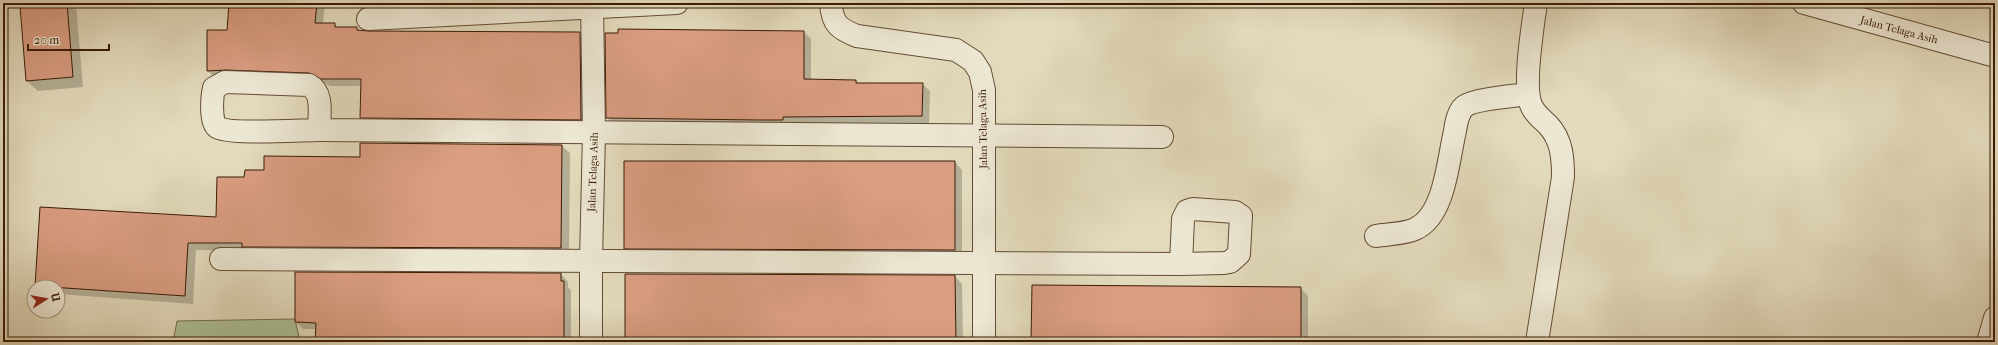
<svg xmlns="http://www.w3.org/2000/svg" width="1998" height="345" viewBox="0 0 1998 345" font-family="'IM FELL French Canon',serif">
  <style>
    .green { fill: #adc196; stroke: #746e4e }
    .shadow { fill: #0003 }
    .building { fill: #da9d82; stroke: #3a1b05 }
    .lines { fill: none; stroke-linecap: round; stroke-linejoin: round }
    .minor-casing { stroke: #644b33; stroke-width: 24 }
    .minor { stroke: #ece7d3; stroke-width: 22 }
    .labels { text-anchor: middle; dominant-baseline: central; stroke-width: 3; stroke-linejoin: round; paint-order: stroke }
    .street-label { font-size: 11px; fill: #3a1b05; stroke: #ece7d3 }
  </style>
  <rect width="100%" height="100%" fill="#e2dabc"/>
  <filter id="stains"><feTurbulence type="fractalNoise" baseFrequency=".005" numOctaves="4"/><feColorMatrix values="0 0 0 0 .2 0 0 0 0 .09 0 0 0 0 .02 0 0 0 .5 -.17"/></filter>
  <radialGradient id="worn" r=".72"><stop offset=".6" stop-color="#630" stop-opacity="0"/><stop offset="1" stop-color="#630" stop-opacity=".3"/></radialGradient>
  <polygon class="green" points="295,319 300,342 173,342 177,321"/>
  <g class="shadow">
    <polygon points="34,3 81,3 81,5 76,5 83,87 38,91 27,81 21,7 34,5"/>
    <polygon points="276,3 325,3 323,24 334,24 338,28 357,28 361,32 580,33 587,41 588,126 369,125 361,117 362,86 330,86 318,79 215,78 208,71 208,31 273,31"/>
    <polygon points="804,32 811,39 811,80 856,81 859,84 922,84 930,91 929,123 615,125 607,118"/>
    <polygon points="361,144 562,146 570,153 569,256 196,250 193,304 58,294 58,287 38,287 36,285 217,218 246,178 265,171 361,158"/>
    <polygon points="955,162 962,170 962,257 633,256 625,248"/>
    <polygon points="561,274 568,282 568,287 571,290 571,342 316,342 317,329 303,329 296,322"/>
    <polygon points="955,276 962,284 963,342 626,342"/>
    <polygon points="1300,288 1308,296 1308,342 1032,342"/>
  </g>
  <g class="building">
    <polygon points="49,3 67,3 73,77 26,81 20,6"/>
    <polygon points="229,3 317,3 315,23 335,23 335,27 357,27 357,30 368,31 580,32 581,120 360,118 361,79 321,79 309,73 225,70 207,71 207,30 227,30"/>
    <polygon points="618,29 804,31 804,79 856,80 856,83 923,83 922,116 783,117 783,120 758,120 606,118 605,33 618,33"/>
    <polygon points="360,143 562,145 561,248 242,247 242,243 188,243 185,296 35,286 40,207 216,217 217,177 244,177 245,170 264,170 264,156 360,157"/>
    <polygon points="624,161 955,161 955,250 624,249"/>
    <polygon points="295,272 561,273 561,281 564,281 564,342 315,342 316,323 295,322"/>
    <polygon points="625,274 955,275 956,342 625,342"/>
    <polygon points="1032,285 1301,287 1301,342 1031,342"/>
  </g>
  <g class="lines">
    <g class="minor-casing">
      <g id="minor">
        <path d="M831,3C832,24 839,29 857,36L956,50L973,61L980,72L984,90V342"/>
        <path d="M1536,3C1533,25 1522,89 1532,107C1535,114 1543,120 1548,125C1562,140 1563,158 1563,177L1537,342"/>
        <polyline points="1804,3 1995,56"/>
        <polyline points="368,19 677,3"/>
        <path d="M319,130C319,115 324,93 309,85L225,82L214,88C212,96 210,122 217,127C228,135 302,130 319,130L1162,137"/>
        <path d="M1376,236C1388,234 1405,234 1415,229C1445,216 1448,160 1455,131C1456,123 1459,110 1465,106C1474,99 1515,96 1528,94"/>
        <polyline points="221,259 1181,264 1224,263 1230,262 1239,254 1241,216 1235,212 1193,209 1187,211 1183,219 1181,264"/>
        <polyline points="591,342 591,261 594,133 592,3"/>
        <polyline points="1988,342 1995,318"/>
      </g>
    </g>
    <use href="#minor" class="minor"/>
  </g>
  <g class="labels">
    <g class="street-label">
      <text transform="translate(1899 30) rotate(15)">Jalan Telaga Asih</text>
      <text transform="translate(983 129) rotate(-91)">Jalan Telaga Asih</text>
      <text transform="translate(593 172) rotate(-88)">Jalan Telaga Asih</text>
    </g>
  </g>
  <rect width="1998" height="345" fill="none" stroke="#e2dabc" stroke-width="16"/>
  <rect x="4" y="4" width="1990" height="337" fill="none" stroke="#3a1b05" stroke-width="2"/>
  <rect x="8" y="8" width="1982" height="329" fill="none" stroke="#3a1b05"/>
  <g transform="translate(46 299) rotate(79)"><circle r="19" fill="#ece7d3" stroke="#a59581"/>
  <path d="M0-3L7 15L0 10L-7 15Z" fill="#8f2418"/>
  <text y="-6" font-size="11" font-weight="bold" text-anchor="middle" fill="#3a1b05">U</text>
  </g>
  <path d="M28 44v6h81v-6" fill="none" stroke="#3a1b05" stroke-width="2"/>
  <text x="34" y="44" font-size="12" fill="#3a1b05" stroke="#ece7d3" stroke-width="3" paint-order="stroke">20 m</text>
  <rect width="100%" height="100%" filter="url(#stains)"/>
  <rect width="100%" height="100%" fill="url(#worn)"/>
</svg>
